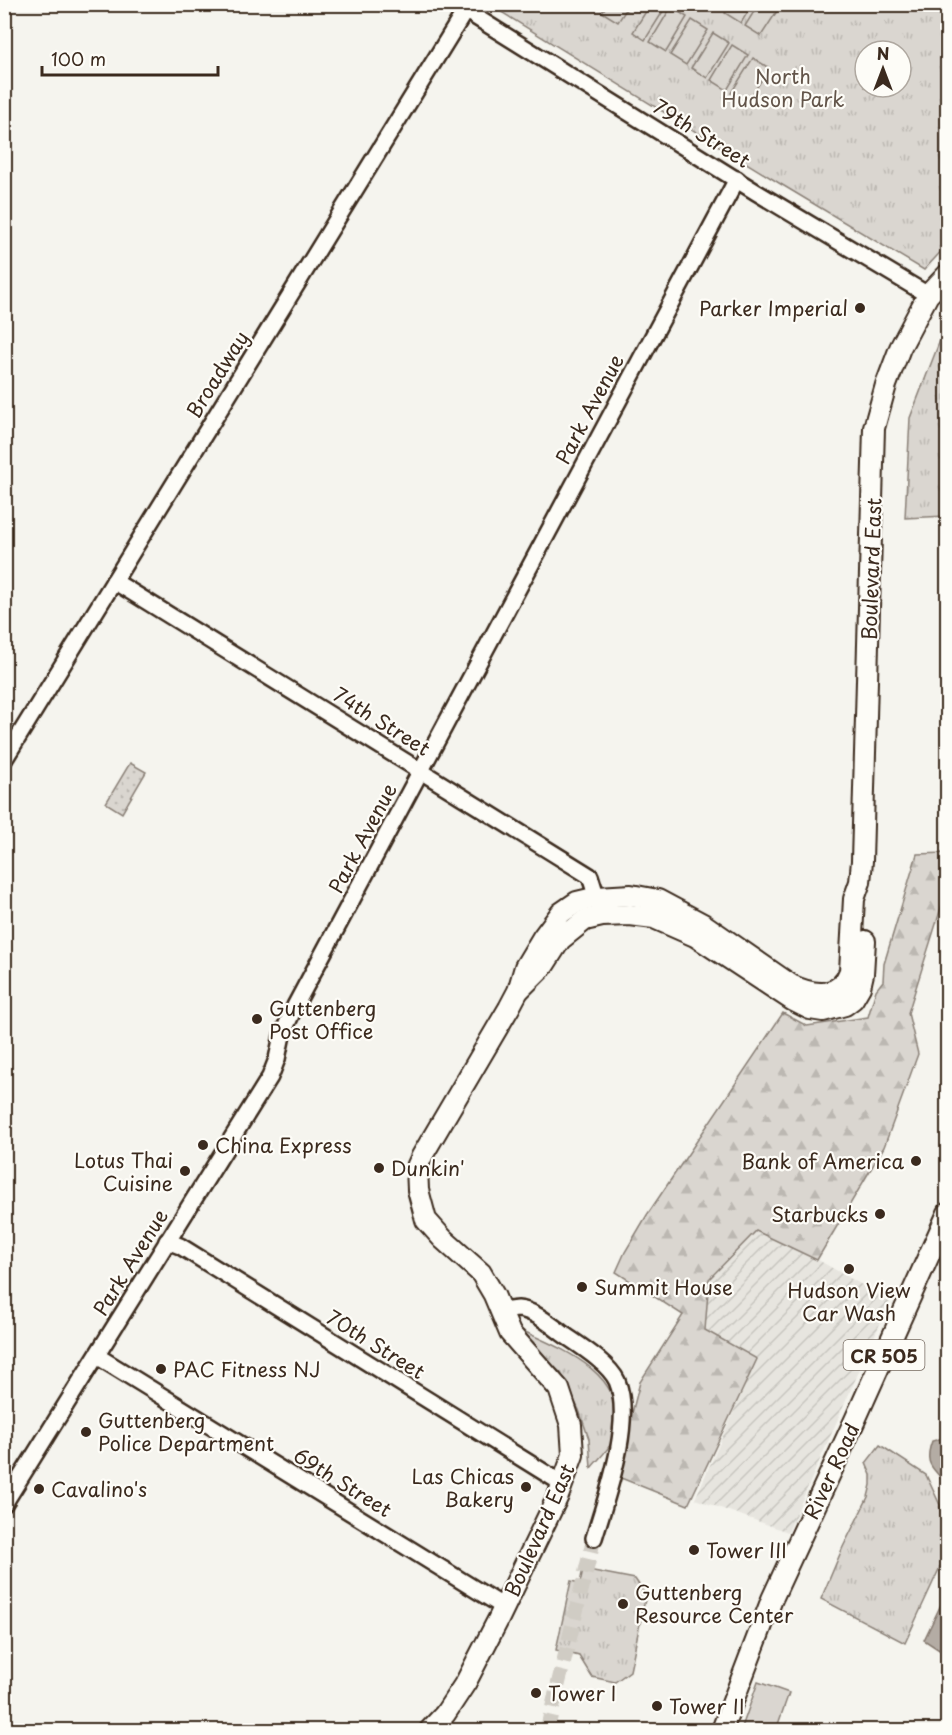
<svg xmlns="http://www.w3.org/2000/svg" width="952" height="1735" viewBox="0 0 952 1735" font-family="'Playpen Sans',sans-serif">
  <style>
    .industrial { fill: url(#industrial-furrows) }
    .grass { fill: url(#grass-dots); stroke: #8a8077; stroke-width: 1.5 }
    .forest { fill: url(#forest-firs); stroke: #8a8077; stroke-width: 1.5 }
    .park { fill: url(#park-tufts); stroke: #8a8077; stroke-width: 1.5; fill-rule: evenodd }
    .pitch { fill: #dad6d0; stroke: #8a8077; stroke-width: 1.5 }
    .water { fill: #b4aca4; stroke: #84786e; stroke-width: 1.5 }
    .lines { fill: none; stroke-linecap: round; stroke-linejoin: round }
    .tertiary-tunnel { stroke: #d0ccc4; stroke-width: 15; stroke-dasharray: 15 8; stroke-linecap: butt }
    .tertiary-casing { stroke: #3b2a1e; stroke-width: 20 }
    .primary-casing { stroke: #3b2a1e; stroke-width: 24 }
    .tertiary { stroke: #fdfcf7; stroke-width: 15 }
    .primary { stroke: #fdfcf7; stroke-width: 20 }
    .poi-dot { fill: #3b2a1e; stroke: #fdfcf7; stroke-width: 2 }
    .labels { text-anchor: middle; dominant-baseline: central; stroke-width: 4.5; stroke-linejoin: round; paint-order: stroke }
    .shield { fill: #fdfcf7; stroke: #75695f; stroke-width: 1.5 }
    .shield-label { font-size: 18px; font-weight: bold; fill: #3b2a1e }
    .park-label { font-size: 20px; fill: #63554a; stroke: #fdfcf7 }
    .street-label { font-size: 20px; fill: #3b2a1e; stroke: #fdfcf7 }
    .poi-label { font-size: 20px; fill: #3b2a1e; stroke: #fdfcf7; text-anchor: start }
  </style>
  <defs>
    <pattern id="industrial-furrows" width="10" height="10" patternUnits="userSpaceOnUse" patternTransform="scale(1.5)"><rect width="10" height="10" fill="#e7e5df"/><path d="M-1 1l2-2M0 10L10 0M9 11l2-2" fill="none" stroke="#c7c5bf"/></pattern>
    <pattern id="grass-dots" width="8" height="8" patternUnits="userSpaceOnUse" patternTransform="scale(1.5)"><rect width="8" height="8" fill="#dad6d0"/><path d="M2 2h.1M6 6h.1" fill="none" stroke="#bcb8b2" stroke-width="1.8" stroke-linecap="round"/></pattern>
    <pattern id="forest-firs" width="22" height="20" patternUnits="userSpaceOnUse" patternTransform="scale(1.5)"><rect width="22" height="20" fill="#dad6d0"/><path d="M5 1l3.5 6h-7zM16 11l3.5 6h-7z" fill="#bcb8b2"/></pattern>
    <pattern id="park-tufts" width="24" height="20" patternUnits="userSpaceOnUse" patternTransform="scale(1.5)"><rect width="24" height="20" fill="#dad6d0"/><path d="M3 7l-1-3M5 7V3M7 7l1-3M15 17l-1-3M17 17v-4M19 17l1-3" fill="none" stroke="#bcb8b2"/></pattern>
  </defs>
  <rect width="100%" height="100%" fill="#f5f4ee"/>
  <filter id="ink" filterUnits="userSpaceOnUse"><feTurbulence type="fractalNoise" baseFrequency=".0167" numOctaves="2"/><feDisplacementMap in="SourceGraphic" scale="12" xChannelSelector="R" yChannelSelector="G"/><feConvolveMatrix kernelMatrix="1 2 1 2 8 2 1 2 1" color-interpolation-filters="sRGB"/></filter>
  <g filter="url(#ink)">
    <polygon class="industrial" points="756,1231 813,1257 890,1301 788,1532 695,1499 757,1359 705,1330 709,1279"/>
    <polygon class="grass" points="130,763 146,772 122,813 106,803"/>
    <polygon class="forest" points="947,853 947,889 908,1013 918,1054 884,1147 817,1260 756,1231 709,1279 705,1330 757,1359 688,1505 616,1476 640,1382 683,1315 616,1272 625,1252 647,1215 783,1013 807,1026 868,1017 876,990 883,981 884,964 917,854"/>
    <g class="park">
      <path d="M490,5H947V245L924,270L779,183ZM865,51H901V87H865Z"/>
      <polygon points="947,325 947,516 905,518 910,418 944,330"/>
      <path d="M523,1331C560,1348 625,1373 615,1425C614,1430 613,1438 611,1443C607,1452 597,1460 591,1468L589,1439L579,1410L560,1372L520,1338Z"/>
      <polygon points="880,1445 926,1475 940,1505 947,1552 905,1643 821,1599 843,1547 868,1497 871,1485 871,1475 866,1463"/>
      <polygon points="583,1569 635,1579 646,1595 630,1671 615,1682 592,1677 579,1656 556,1650 571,1581 580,1583"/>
    </g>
    <g class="pitch">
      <polygon points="607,5 607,4 629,5 618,22 602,12"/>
      <polygon points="650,5 667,5 645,40 633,32"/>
      <polygon points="730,5 730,4 752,5 741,23 725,13"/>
      <polygon points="758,5 781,5 761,36 745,26"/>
      <polygon points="671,7 687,17 666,52 650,42"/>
      <polygon points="692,20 708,30 686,65 670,55"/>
      <polygon points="713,33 729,43 707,78 691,68"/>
      <polygon points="732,45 748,55 727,90 711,80"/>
      <polygon points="753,58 769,68 747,103 731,93"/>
      <polygon points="758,1682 789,1693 776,1730 741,1730"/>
    </g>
    <g class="water">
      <path d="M947,1435V1494C944,1468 920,1473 932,1441L943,1438Z"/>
      <polygon points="947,1592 947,1655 924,1640"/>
    </g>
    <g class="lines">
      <polyline class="tertiary-tunnel" points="547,1730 594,1538"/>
      <g class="tertiary-casing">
        <g id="tertiary">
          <polyline points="455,4 756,192 928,295"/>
          <polyline points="114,581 590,876 600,908"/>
          <polyline points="4,760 465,11"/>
          <polyline points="167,1241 180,1246 563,1484"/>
          <path d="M500,1312C506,1311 513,1309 518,1309C535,1310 553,1327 566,1336C582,1347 609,1364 617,1381C634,1422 606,1498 594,1538"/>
          <polyline points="97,1356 504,1607"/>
          <polyline points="4,1504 270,1077 277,1059 282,1035 295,1006 737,179"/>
        </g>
      </g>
      <g class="primary-casing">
        <g id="primary">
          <polyline points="520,989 544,965 560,940 585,920 602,916 630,915 654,918 695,936 792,1000 810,1009 823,1011 845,1005 853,999 860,987 863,974 865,941"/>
          <path d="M430,1730L445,1714L466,1682L498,1620L558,1496L573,1455L571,1425L559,1389L510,1333L494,1295L481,1273L443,1239L426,1220L418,1190L417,1167L422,1156L509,1008L518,991L525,967L543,937L561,913L577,902L598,897L631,895L658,900L703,924L791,985C814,996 840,999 850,971L854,899L860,882L862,861L874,428L886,385L900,348L928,295L948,274"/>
          <polyline points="722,1730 772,1599 855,1420 948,1213"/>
        </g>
      </g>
      <use href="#tertiary" class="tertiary"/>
      <use href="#primary" class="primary"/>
    </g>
  </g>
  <g class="poi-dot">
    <circle cx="860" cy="308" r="6"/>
    <circle cx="257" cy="1019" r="6"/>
    <circle cx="203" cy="1145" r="6"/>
    <circle cx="916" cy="1161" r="6"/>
    <circle cx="379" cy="1168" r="6"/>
    <circle cx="185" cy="1171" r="6"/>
    <circle cx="880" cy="1214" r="6"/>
    <circle cx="849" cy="1269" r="6"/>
    <circle cx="582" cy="1287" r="6"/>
    <circle cx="161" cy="1369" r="6"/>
    <circle cx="86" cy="1432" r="6"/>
    <circle cx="526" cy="1487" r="6"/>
    <circle cx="39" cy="1489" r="6"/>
    <circle cx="694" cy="1550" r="6"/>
    <circle cx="623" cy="1604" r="6"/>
    <circle cx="536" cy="1693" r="6"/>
    <circle cx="657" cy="1706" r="6"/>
  </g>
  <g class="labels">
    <rect class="shield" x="843.5" y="1340" width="81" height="30" rx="4.5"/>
    <g class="shield-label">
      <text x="884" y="1355">CR 505</text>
    </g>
    <g class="park-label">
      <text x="783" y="76">North<tspan x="783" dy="23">Hudson Park</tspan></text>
    </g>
    <g class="street-label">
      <text transform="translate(702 133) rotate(32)">79th Street</text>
      <text transform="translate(217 374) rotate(-58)">Broadway</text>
      <text transform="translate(589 409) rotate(-62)">Park Avenue</text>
      <text transform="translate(871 569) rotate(-88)">Boulevard East</text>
      <text transform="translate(382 721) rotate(32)">74th Street</text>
      <text transform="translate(362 838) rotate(-62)">Park Avenue</text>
      <text transform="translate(130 1262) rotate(-58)">Park Avenue</text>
      <text transform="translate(376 1344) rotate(32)">70th Street</text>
      <text transform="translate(831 1471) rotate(-65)">River Road</text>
      <text transform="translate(343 1482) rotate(32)">69th Street</text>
      <text transform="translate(539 1530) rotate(-66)">Boulevard East</text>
    </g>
    <g class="poi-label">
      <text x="848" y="308" text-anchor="end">Parker Imperial</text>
      <text x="269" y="1008">Guttenberg<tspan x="269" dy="23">Post Office</tspan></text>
      <text x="215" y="1145">China Express</text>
      <text x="173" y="1160" text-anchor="end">Lotus Thai<tspan x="173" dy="23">Cuisine</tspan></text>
      <text x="904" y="1161" text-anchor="end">Bank of America</text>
      <text x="391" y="1168">Dunkin'</text>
      <text x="868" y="1214" text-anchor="end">Starbucks</text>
      <text x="594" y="1287">Summit House</text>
      <text x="849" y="1290" text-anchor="middle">Hudson View<tspan x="849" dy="23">Car Wash</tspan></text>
      <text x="173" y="1369">PAC Fitness NJ</text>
      <text x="98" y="1420">Guttenberg<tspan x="98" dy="23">Police Department</tspan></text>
      <text x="514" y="1476" text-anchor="end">Las Chicas<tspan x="514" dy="23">Bakery</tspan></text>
      <text x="51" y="1489">Cavalino's</text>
      <text x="706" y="1550">Tower III</text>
      <text x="635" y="1592">Guttenberg<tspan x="635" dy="23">Resource Center</tspan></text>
      <text x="548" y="1693">Tower I</text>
      <text x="669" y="1706">Tower II</text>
    </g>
  </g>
  <rect width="952" height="1735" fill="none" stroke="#fdfcf7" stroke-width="24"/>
  <rect x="12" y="12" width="928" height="1711" fill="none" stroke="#3b2a1e" stroke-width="2" filter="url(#ink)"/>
  <g transform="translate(883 69)"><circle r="28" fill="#fdfcf7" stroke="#afa8a0" stroke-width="1.5"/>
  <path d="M0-4.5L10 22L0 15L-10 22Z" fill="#3b2a1e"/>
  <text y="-9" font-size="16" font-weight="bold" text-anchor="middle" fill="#3b2a1e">N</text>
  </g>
  <path d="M42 66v9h176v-9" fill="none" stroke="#3b2a1e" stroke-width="3"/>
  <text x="51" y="66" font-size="18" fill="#3b2a1e" stroke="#fdfcf7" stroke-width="4.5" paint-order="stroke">100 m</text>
</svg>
